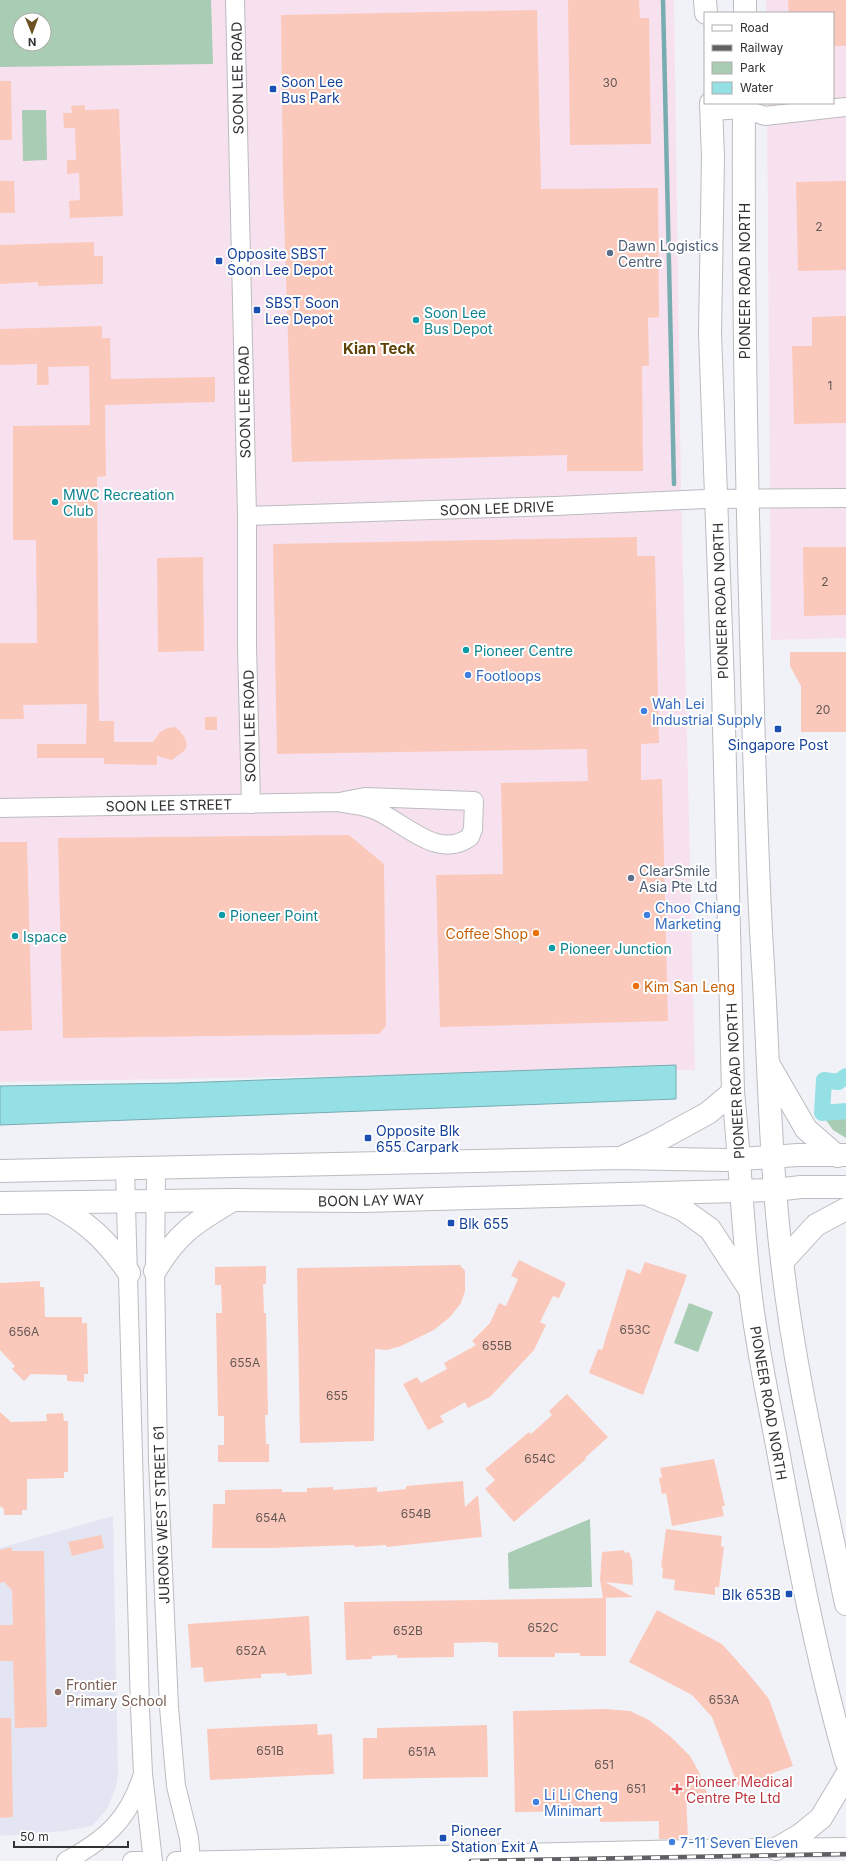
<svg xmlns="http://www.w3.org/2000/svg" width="846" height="1861" viewBox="0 0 846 1861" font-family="Inter,sans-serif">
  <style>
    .built { fill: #e3e6f2 }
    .industrial { fill: #f8e1ee; fill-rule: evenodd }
    .green { fill: #a9ccb4; fill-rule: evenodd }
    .water { fill: #95e0e5; stroke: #77acb0 }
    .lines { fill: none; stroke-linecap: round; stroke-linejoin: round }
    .stream { stroke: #77acb0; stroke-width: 4.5 }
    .canal { stroke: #95e0e5; stroke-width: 16 }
    .building { fill: #fbc9bb }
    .minor-casing { stroke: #bbbcc1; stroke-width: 20 }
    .major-casing { stroke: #bbbcc1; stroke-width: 24 }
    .minor { stroke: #fff; stroke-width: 18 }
    .major { stroke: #fff; stroke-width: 22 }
    .rail-casing { stroke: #5f6063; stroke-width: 4.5 }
    .rail { stroke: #fff; stroke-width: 3; stroke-dasharray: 9; stroke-linecap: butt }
    .transit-dot { fill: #1a4fb4; stroke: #fff; stroke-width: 1.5 }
    .service-dot { fill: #5c6f8a; stroke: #fff; stroke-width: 1.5 }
    .culture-dot { fill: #0f9aa8; stroke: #fff; stroke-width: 1.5 }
    .shop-dot { fill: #3f7fe0; stroke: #fff; stroke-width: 1.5 }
    .food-dot { fill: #e8710a; stroke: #fff; stroke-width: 1.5 }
    .education-dot { fill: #8d6e63; stroke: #fff; stroke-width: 1.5 }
    .health-dot { fill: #e0444e; stroke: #fff; stroke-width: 1.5 }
    .labels { text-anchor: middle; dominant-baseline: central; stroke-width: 4; stroke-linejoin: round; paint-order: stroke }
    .number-label { font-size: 12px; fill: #645856 }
    .street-label { font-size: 14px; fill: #313234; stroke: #fff }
    .transit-label { font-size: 14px; fill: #164399; stroke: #fff; text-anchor: start }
    .service-label { font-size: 14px; fill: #4e5e75; stroke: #fff; text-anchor: start }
    .culture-label { font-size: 14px; fill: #0d838f; stroke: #fff; text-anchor: start }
    .shop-label { font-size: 14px; fill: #366cbe; stroke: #fff; text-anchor: start }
    .food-label { font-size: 14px; fill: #c56008; stroke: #fff; text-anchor: end }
    .education-label { font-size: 14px; fill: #785e54; stroke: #fff; text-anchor: start }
    .health-label { font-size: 14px; fill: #be3a42; stroke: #fff; text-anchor: start }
    .neighbourhood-label { font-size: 15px; font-weight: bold; fill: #5d4003; stroke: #fff }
  </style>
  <rect width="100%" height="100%" fill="#f1f2f8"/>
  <polygon class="built" points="113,1516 118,1773 116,1787 107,1809 92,1826 66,1831 0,1836 0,1548"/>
  <g class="industrial">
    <path d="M0,0H674L681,485L695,1070L0,1082ZM20,20H44V44H20Z"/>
    <polygon points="766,0 846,0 846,638 771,640 767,103 833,103 833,13 766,13"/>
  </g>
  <g class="green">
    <path d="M0,0H211L213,64L0,67ZM20,20H44V44H20Z"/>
    <polygon points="22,110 46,110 47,160 23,161"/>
    <polygon points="823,1116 846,1117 846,1138 833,1130"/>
    <polygon points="689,1303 713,1312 698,1352 674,1343"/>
    <polygon points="590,1519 592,1587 509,1589 508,1553"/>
  </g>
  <polygon class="water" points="676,1065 676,1099 0,1125 0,1086 179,1083"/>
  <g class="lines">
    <polyline class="stream" points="663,0 674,484"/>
    <polyline class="canal" points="846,1076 838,1082 824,1080 822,1113 846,1111"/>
  </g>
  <g class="building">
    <polygon points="568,0 639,0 640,18 649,18 651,144 570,145"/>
    <polygon points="788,0 846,0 846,46 833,46 833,13 789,13"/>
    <polygon points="537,10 541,189 658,188 659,317 648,318 649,366 642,366 643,471 567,471 567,455 292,462 283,184 281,15"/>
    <polygon points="0,81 11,81 12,140 0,140"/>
    <polygon points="85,105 85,110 119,109 123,216 70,218 69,201 80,200 79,173 67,174 67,160 76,160 75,128 64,128 63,113 72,113 71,106"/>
    <polygon points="0,181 14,181 15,213 0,213"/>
    <polygon points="840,181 846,181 846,270 798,271 796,182"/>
    <polygon points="94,242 94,256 103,256 103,284 38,286 38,282 0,284 0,245"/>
    <polygon points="846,316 846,423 794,424 792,346 812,346 812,317"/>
    <polygon points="102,326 102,338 110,338 111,379 215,377 215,402 105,405 106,476 97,477 99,721 114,721 114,742 153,742 160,732 168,728 175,727 180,731 185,738 187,746 184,751 172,760 157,756 157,765 104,764 104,758 37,758 37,744 86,744 87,704 23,705 24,719 0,719 0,643 37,643 36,540 13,540 13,426 90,425 89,366 48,367 49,385 37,385 37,364 0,365 0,329"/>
    <polygon points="637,537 637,556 655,556 659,743 641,744 641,780 662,779 668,1021 440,1027 436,875 503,874 501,783 588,781 587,749 277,754 273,544"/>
    <polygon points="803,547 846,547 846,615 804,616"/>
    <polygon points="203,557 204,651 158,652 157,558"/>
    <polygon points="790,652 846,652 846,732 801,732 801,686 790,666"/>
    <rect x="205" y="717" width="12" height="13"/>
    <polygon points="349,835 384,864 386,1026 379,1034 63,1038 58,838"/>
    <polygon points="0,842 27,842 32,1030 0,1031"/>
    <polygon points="519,1260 566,1283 559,1298 553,1296 540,1322 546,1325 534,1350 490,1397 468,1408 465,1402 451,1410 440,1416 444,1422 428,1430 403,1384 417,1377 421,1383 447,1369 444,1363 476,1345 472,1341 490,1323 499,1303 506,1306 518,1279 511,1276"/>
    <polygon points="645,1262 687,1275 643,1395 589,1373 598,1349 602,1350 627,1269 640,1274"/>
    <polygon points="460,1265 465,1271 465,1291 461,1303 450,1317 434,1330 401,1346 387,1350 375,1349 374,1441 300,1443 297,1268"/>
    <polygon points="266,1266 266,1284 263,1284 264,1313 266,1313 268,1415 265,1415 266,1444 269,1444 269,1462 218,1462 218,1445 224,1445 224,1416 218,1416 216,1313 222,1313 221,1285 215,1285 215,1267"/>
    <polygon points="40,1281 40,1287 44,1287 45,1317 82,1317 82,1323 87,1323 88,1374 84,1374 84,1382 67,1381 67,1375 31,1374 24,1381 12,1369 15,1366 0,1350 0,1283"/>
    <polygon points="567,1394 608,1437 585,1458 586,1459 514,1522 485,1489 495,1480 485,1469 529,1432 531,1434 552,1415 549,1411"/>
    <polygon points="0,1412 11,1422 47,1421 46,1414 63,1413 64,1421 68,1421 68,1472 64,1472 64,1478 27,1479 27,1510 22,1510 22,1515 4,1515 4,1509 0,1506"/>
    <polygon points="714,1459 725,1506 722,1506 724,1516 672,1526 666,1493 662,1494 659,1478 662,1477 660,1468"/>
    <polygon points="463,1481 465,1507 478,1495 482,1537 386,1547 386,1545 355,1547 354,1545 270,1548 212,1548 213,1504 225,1504 225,1490 282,1489 282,1492 307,1492 307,1488 333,1487 333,1490 377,1487 377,1492 406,1489 406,1486"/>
    <polygon points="666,1529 722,1536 721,1546 724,1547 719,1587 715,1587 715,1595 674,1590 675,1580 662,1578 663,1568 661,1567"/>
    <polygon points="101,1535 104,1548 72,1556 68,1542"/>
    <polygon points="12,1547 12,1551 44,1551 47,1727 15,1728 13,1661 0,1661 0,1625 13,1625 12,1590 4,1582 0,1583 0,1550"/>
    <polygon points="624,1550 625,1553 629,1552 632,1560 633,1585 605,1582 633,1597 603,1598 600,1579 602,1552"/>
    <polygon points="606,1598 606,1656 580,1656 580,1653 555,1653 555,1657 498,1657 498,1643 486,1642 454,1643 454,1657 397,1658 397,1655 372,1656 372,1659 346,1660 344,1602"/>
    <polygon points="657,1610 722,1644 747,1672 769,1699 793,1766 773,1773 767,1781 760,1779 738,1786 712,1717 692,1695 629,1662"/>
    <polygon points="309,1616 312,1674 287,1676 286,1673 261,1674 261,1678 204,1682 203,1667 191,1668 188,1624"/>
    <polygon points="606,1709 630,1711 649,1720 671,1737 690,1756 699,1772 707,1793 686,1794 688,1839 659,1839 659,1821 600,1822 600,1811 515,1812 513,1711"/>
    <polygon points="0,1718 11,1718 13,1817 0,1818"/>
    <polygon points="317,1724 318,1735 332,1734 334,1774 210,1780 207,1729"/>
    <polygon points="487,1725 488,1777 363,1779 363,1738 377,1738 377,1728"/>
  </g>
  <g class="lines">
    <g class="minor-casing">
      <g id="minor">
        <polyline points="235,0 247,516 247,646 251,804"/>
        <polyline points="711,111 744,109 765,116 846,107"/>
        <polyline points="247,516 555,506 705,499 846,498"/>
        <path d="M0,808L339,802L365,797L474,801L473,829L470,837C438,861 404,822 375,810C364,805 350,805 339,802"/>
        <polyline points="156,1168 155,1271 158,1459 169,1707 176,1786 189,1838 191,1861"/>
        <polyline points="125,1169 140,1708 143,1774 153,1861"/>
        <path d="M66,1861C106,1839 128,1820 142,1777"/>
        <polyline points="132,1861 147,1861"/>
        <polyline points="176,1861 691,1849 846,1847"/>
      </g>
    </g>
    <g class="major-casing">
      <g id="major">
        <polyline points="705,0 706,13"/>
        <polyline points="745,13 745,0"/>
        <path d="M711,103L713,158L710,333L723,685L733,1092C740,1157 742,1223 750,1289C756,1343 768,1397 778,1451C797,1555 817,1659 846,1761"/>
        <path d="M744,103C743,280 746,456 751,633C754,744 756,855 763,966C769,1065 770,1163 782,1261C795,1376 823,1490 846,1604"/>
        <polyline points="769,1065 806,1129 837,1156"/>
        <polyline points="625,1156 653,1143 708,1113 733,1092"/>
        <polyline points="0,1171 618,1158 726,1160 798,1155 846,1155"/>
        <polyline points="651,1196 682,1209 710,1229 748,1287"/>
        <polyline points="0,1203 234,1200 363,1201 775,1190 801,1187 846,1187"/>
        <path d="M52,1203C87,1222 107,1240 129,1273"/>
        <polyline points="782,1262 816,1225 846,1209"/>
        <path d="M155,1271C177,1233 196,1222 233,1200"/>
        <polyline points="776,1849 800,1835 821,1818 846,1776"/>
      </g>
    </g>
    <use href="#minor" class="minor"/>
    <use href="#major" class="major"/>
    <g class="rail-casing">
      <polyline id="rail" points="471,1861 846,1854"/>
    </g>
    <use href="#rail" class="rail"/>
  </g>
  <g class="transit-dot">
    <rect x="269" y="85" width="8" height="8" rx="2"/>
    <rect x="215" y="257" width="8" height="8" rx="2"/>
    <rect x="253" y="306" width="8" height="8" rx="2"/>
    <rect x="774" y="725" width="8" height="8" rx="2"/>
    <rect x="364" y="1134" width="8" height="8" rx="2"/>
    <rect x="447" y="1219" width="8" height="8" rx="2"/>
    <rect x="785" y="1590" width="8" height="8" rx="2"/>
    <rect x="439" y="1834" width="8" height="8" rx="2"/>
  </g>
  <g class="service-dot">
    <circle cx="610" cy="253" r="4"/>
    <circle cx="631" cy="878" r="4"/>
  </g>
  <g class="culture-dot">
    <circle cx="416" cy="320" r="4"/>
    <circle cx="55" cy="502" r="4"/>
    <circle cx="466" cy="650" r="4"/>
    <circle cx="222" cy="915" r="4"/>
    <circle cx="15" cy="936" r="4"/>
    <circle cx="552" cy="948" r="4"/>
  </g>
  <g class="shop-dot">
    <circle cx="468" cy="675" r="4"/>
    <circle cx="644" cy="711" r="4"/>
    <circle cx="647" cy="915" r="4"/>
    <circle cx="536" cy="1802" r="4"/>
    <circle cx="672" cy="1842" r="4"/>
  </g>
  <g class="food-dot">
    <circle cx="536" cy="933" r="4"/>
    <circle cx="636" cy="986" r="4"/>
  </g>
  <circle class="education-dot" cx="58" cy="1692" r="4"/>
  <path class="health-dot" d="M675 1783h4v4h4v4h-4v4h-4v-4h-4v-4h4z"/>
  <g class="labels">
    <g class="number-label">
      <text x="610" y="82">30</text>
      <text x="819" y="226">2</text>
      <text x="830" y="385">1</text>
      <text x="825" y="581">2</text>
      <text x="823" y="709">20</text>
      <text x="635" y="1329">653C</text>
      <text x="24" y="1331">656A</text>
      <text x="497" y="1345">655B</text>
      <text x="245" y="1362">655A</text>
      <text x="337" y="1395">655</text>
      <text x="540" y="1458">654C</text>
      <text x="416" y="1513">654B</text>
      <text x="271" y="1517">654A</text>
      <text x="543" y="1627">652C</text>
      <text x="408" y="1630">652B</text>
      <text x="251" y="1650">652A</text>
      <text x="724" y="1699">653A</text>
      <text x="270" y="1750">651B</text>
      <text x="422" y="1751">651A</text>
      <text x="604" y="1764">651</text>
      <text x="636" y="1788">651</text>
    </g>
    <g class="street-label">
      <text transform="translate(237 78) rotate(-91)">SOON LEE ROAD</text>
      <text transform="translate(744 281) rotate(-90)">PIONEER ROAD NORTH</text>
      <text transform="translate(244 402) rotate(-91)">SOON LEE ROAD</text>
      <text transform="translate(497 508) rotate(-2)">SOON LEE DRIVE</text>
      <text transform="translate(720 601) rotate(-92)">PIONEER ROAD NORTH</text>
      <text transform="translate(249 726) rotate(-91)">SOON LEE ROAD</text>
      <text transform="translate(169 805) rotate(-1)">SOON LEE STREET</text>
      <text transform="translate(735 1081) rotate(-93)">PIONEER ROAD NORTH</text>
      <text transform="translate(371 1200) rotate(-1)">BOON LAY WAY</text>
      <text transform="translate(769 1403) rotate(80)">PIONEER ROAD NORTH</text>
      <text transform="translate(161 1515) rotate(-92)">JURONG WEST STREET 61</text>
    </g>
    <g class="transit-label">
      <text x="281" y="81">Soon Lee<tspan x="281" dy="16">Bus Park</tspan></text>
      <text x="227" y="253">Opposite SBST<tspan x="227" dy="16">Soon Lee Depot</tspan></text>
      <text x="265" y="302">SBST Soon<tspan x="265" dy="16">Lee Depot</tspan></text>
      <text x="778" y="744" text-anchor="middle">Singapore Post</text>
      <text x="376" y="1130">Opposite Blk<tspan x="376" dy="16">655 Carpark</tspan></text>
      <text x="459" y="1223">Blk 655</text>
      <text x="781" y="1594" text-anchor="end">Blk 653B</text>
      <text x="451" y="1830">Pioneer<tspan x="451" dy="16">Station Exit A</tspan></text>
    </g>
    <g class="service-label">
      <text x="618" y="245">Dawn Logistics<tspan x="618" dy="16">Centre</tspan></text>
      <text x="639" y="870">ClearSmile<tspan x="639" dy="16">Asia Pte Ltd</tspan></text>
    </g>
    <g class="culture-label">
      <text x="424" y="312">Soon Lee<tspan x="424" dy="16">Bus Depot</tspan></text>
      <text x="63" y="494">MWC Recreation<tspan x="63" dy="16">Club</tspan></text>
      <text x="474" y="650">Pioneer Centre</text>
      <text x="230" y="915">Pioneer Point</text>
      <text x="23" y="936">Ispace</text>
      <text x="560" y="948">Pioneer Junction</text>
    </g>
    <g class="shop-label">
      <text x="476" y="675">Footloops</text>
      <text x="652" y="703">Wah Lei<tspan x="652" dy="16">Industrial Supply</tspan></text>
      <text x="655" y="907">Choo Chiang<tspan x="655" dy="16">Marketing</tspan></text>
      <text x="544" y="1794">Li Li Cheng<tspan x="544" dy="16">Minimart</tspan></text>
      <text x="680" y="1842">7-11 Seven Eleven</text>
    </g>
    <g class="food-label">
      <text x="528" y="933">Coffee Shop</text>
      <text x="644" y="986" text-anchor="start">Kim San Leng</text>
    </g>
    <g class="education-label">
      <text x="66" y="1684">Frontier<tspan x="66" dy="16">Primary School</tspan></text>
    </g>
    <g class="health-label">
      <text x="686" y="1781">Pioneer Medical<tspan x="686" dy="16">Centre Pte Ltd</tspan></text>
    </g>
    <g class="neighbourhood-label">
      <text x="379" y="348">Kian Teck</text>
    </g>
  </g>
  <rect x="704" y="12" width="130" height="92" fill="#ffffff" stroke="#adadae"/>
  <rect x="712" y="25" width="20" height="6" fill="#ffffff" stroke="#adadae"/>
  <text x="740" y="32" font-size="12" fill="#313234">Road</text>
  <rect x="712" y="45" width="20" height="6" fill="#5f6063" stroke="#adadae"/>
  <text x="740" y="52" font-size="12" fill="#313234">Railway</text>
  <rect x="712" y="62" width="20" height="12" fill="#a9ccb4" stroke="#adadae"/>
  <text x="740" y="72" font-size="12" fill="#313234">Park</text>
  <rect x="712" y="82" width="20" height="12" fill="#95e0e5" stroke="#adadae"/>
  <text x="740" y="92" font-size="12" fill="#313234">Water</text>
  <g transform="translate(32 32) rotate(179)"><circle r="19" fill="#ffffff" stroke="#adadae"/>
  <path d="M0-3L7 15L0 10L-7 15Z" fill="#6d5224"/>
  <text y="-6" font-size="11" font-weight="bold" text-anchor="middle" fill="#313234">N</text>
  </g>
  <path d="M14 1841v6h114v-6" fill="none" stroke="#313234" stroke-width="2"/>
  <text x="20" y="1841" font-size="12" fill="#313234" stroke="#ffffff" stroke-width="3" paint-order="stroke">50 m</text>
</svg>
